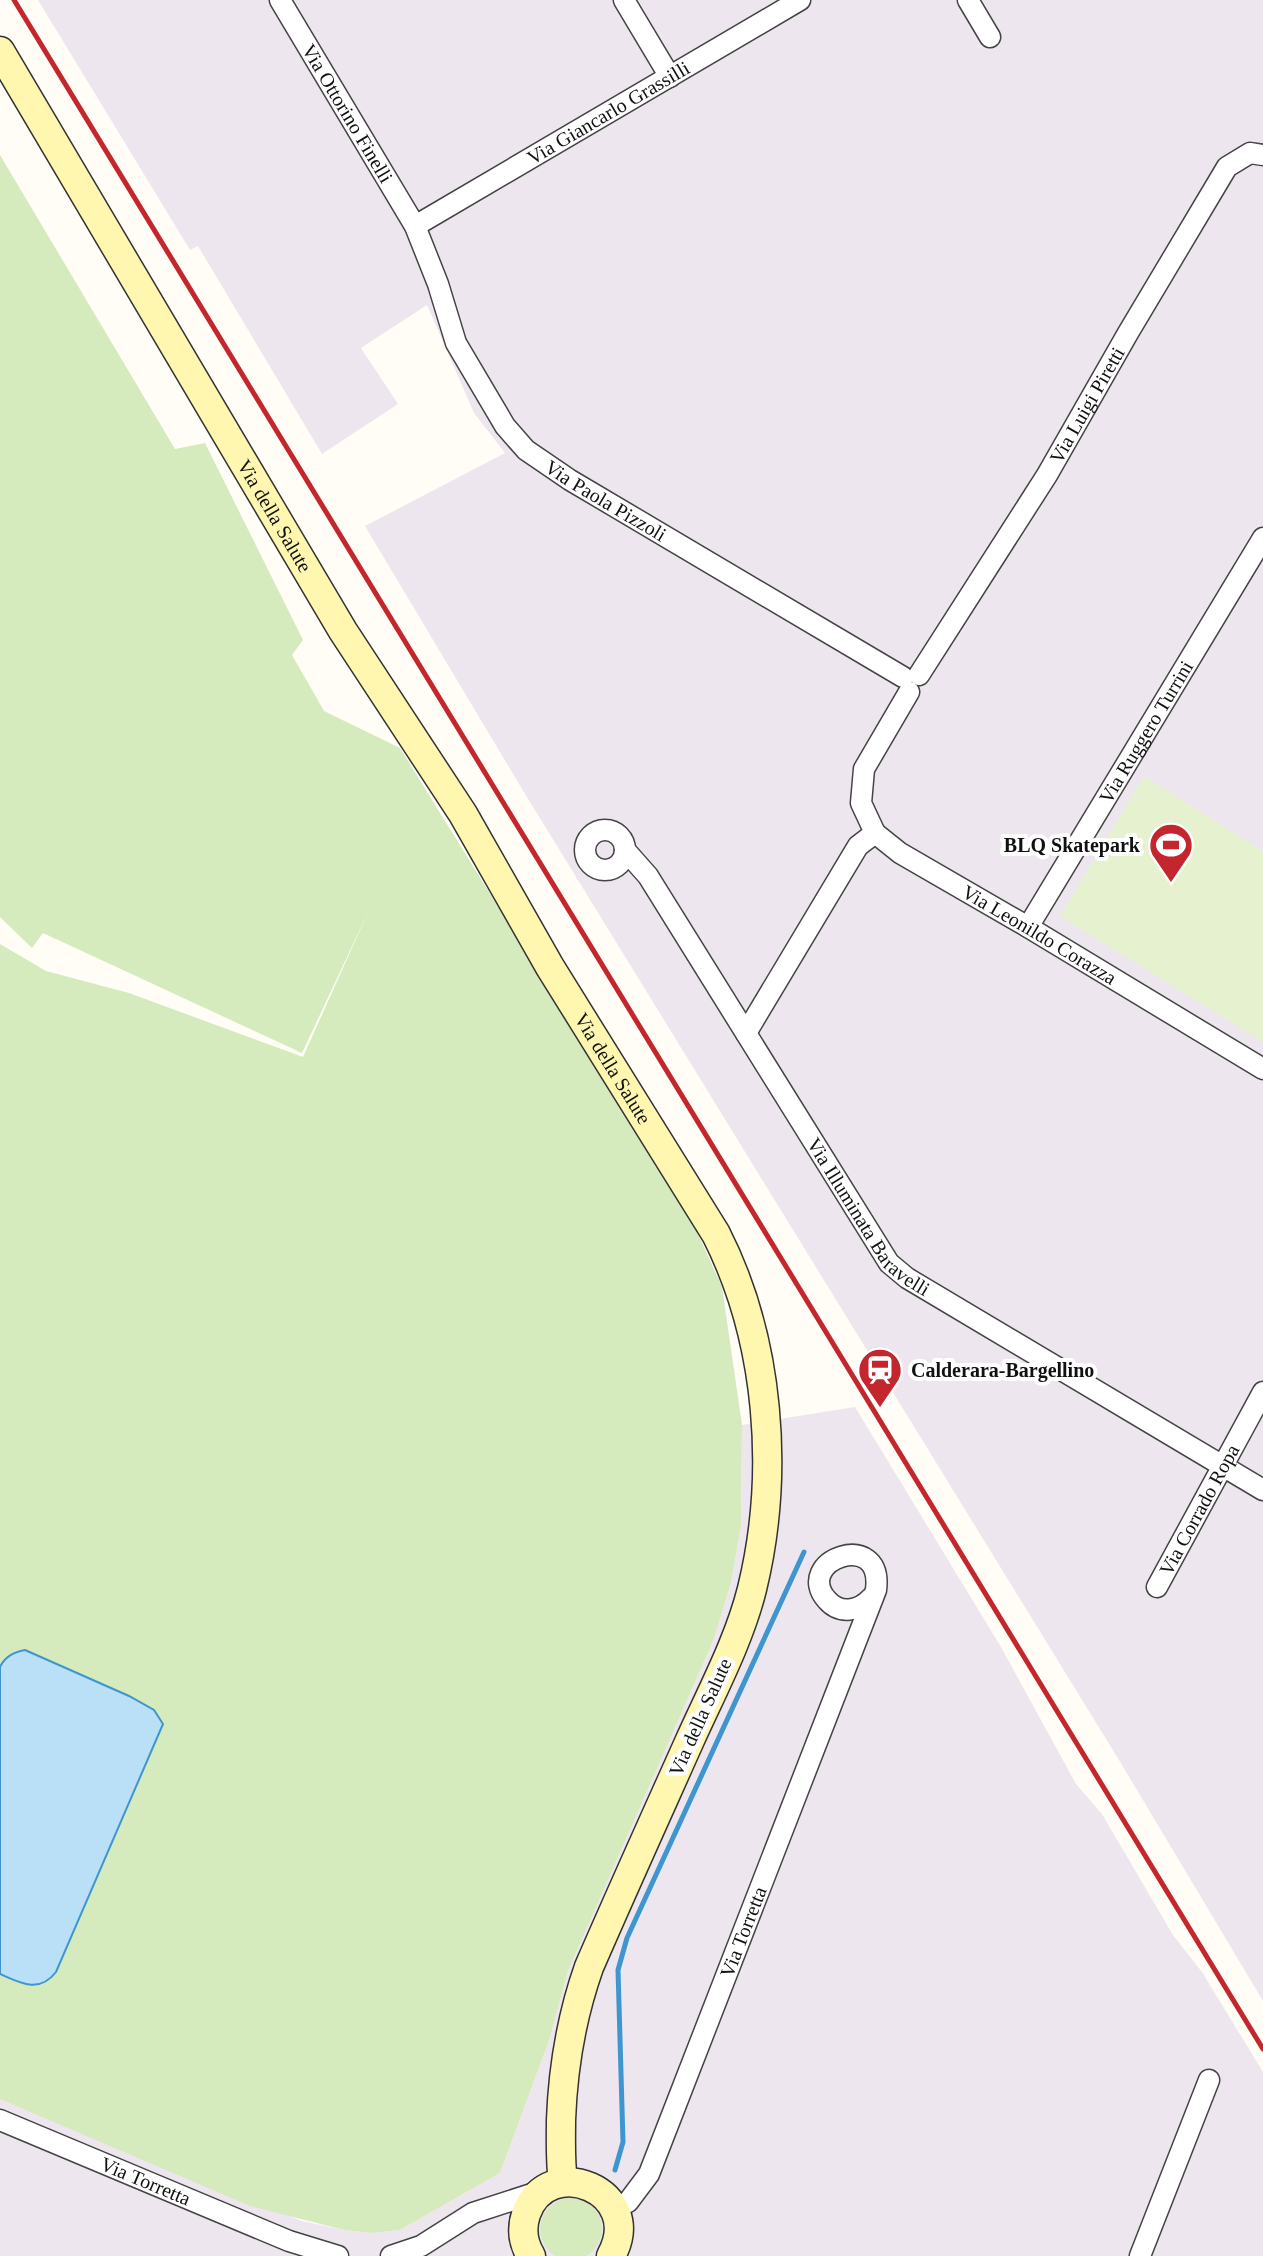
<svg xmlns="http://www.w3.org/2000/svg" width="1263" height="2256" viewBox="0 0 1263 2256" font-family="Georgia,serif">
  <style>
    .industrial { fill: #eee6ef }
    .green { fill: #d5ebbd }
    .pitch { fill: #e6f2cf }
    .water { fill: #b9e0f7; stroke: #3f96cf; stroke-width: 2 }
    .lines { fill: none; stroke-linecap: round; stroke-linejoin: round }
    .stream { stroke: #3f96cf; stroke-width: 5 }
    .street-casing { stroke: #444; stroke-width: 23 }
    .secondary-casing { stroke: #333; stroke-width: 31 }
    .street { stroke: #fff; stroke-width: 20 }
    .secondary { stroke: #fff6b0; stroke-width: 28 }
    .rail { stroke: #c4262e; stroke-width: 5 }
    .labels { text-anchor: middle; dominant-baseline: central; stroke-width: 8; stroke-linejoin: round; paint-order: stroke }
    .street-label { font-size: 20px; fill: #111; stroke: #fff }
    .poi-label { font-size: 20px; font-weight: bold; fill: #111; stroke: #fff; text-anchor: end }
  </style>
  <rect width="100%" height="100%" fill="#fffdf5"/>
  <g class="industrial">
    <polygon points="38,0 1263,0 1263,2001 1122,1765 522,789 365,526 505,453 474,413 427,305 361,348 398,404 322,454 198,246 190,250"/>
    <polygon points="855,1407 1001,1647 1076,1784 1102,1814 1173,1935 1202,1972 1263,2072 1263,2256 0,2256 0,2099 302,2221 344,2230 372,2233 400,2230 500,2173 550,2038 568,1971 714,1639 731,1583 741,1526 742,1425"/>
  </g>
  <g class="green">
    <polygon points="0,155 175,449 205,443 303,640 292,655 324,711 400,748 693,1223 722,1287 742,1425 741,1526 731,1583 714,1639 568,1971 550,2038 500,2173 400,2230 372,2233 344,2230 250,2206 0,2099 0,944 46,971 129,993 303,1057 369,910 302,1053 43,933 32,948 0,917"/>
    <circle cx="571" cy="2229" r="31"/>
  </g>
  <polygon class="pitch" points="1144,776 1263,852 1263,1042 1060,916"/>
  <path class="water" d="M25,1650L129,1696L154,1710L163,1724L56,1972C39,1994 20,1983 0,1974V1667C5,1656 14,1652 25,1650Z"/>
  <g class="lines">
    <polyline class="stream" points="615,2170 623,2142 618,1970 627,1938 804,1552"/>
    <g class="street-casing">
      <g id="street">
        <path id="s1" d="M280,0L415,226L438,284L456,343L505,426L526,450L570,480L903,677"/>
        <polyline points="624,0 670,77"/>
        <polyline points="968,0 990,37"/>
        <path id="s2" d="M415,226L800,0"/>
        <path id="s3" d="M919,675L1047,475L1128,333L1227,167L1250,153L1263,155"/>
        <path id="s4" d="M909,692L864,769L861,803L875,833L900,853L1028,927L1263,1069"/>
        <circle cx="605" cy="850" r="20"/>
        <path id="s5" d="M625,850L648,876L889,1263L907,1278L1263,1490"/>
        <path id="s6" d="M1028,927L1263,538"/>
        <polyline points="746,1033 858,846 875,833"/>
        <path id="s7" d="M1157,1587L1263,1392"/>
        <path id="s8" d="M0,2120L289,2241L338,2256"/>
        <path id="s9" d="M614,2208L628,2202L649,2174L876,1590C884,1527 792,1561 827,1600C840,1615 859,1611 871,1598"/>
        <polyline points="391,2256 421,2246 473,2213 544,2190"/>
        <polyline points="1140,2256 1209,2080"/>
      </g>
    </g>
    <g class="secondary-casing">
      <g id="secondary">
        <path id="s10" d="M0,51L343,631L463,814L550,967L716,1234C770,1340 780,1474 752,1589C739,1641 712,1691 690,1740C656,1816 622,1891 589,1967C571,2018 563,2066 561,2120C561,2141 560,2161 563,2182"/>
        <path d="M531,2256C523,2243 521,2229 526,2214C548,2151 647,2191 611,2256"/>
      </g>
    </g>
    <use href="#street" class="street"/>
    <use href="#secondary" class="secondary"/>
    <polyline class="rail" points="14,0 1263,2049"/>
  </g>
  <defs>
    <g id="stadium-pin" transform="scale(2.3)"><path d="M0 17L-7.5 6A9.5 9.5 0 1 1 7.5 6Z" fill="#c4262e" stroke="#fff"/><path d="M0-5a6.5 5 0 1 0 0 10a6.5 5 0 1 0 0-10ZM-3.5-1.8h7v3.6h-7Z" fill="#fff"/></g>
    <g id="station-pin" transform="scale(2.3)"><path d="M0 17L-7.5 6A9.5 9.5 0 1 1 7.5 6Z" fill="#c4262e" stroke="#fff"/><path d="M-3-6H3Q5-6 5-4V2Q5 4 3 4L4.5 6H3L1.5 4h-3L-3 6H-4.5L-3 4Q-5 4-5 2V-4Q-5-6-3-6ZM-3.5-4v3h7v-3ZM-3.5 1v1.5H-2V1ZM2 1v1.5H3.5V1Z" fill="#fff"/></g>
  </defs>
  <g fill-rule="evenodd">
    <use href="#stadium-pin" x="1171" y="845"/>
    <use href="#station-pin" x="880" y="1370"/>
  </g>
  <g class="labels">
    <g class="street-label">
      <text stroke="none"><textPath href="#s1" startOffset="132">Via Ottorino Finelli</textPath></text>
      <text stroke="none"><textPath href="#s2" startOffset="224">Via Giancarlo Grassilli</textPath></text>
      <text stroke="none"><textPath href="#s3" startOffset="318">Via Luigi Piretti</textPath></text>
      <text stroke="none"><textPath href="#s1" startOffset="610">Via Paola Pizzoli</textPath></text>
      <text stroke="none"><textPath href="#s10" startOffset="540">Via della Salute</textPath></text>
      <text stroke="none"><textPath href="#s6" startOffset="228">Via Ruggero Turrini</textPath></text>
      <text stroke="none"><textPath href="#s4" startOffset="350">Via Leonildo Corazza</textPath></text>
      <text stroke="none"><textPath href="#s10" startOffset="1188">Via della Salute</textPath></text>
      <text stroke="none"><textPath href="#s5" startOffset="442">Via Illuminata Baravelli</textPath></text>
      <text stroke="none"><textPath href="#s7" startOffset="88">Via Corrado Ropa</textPath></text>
      <text transform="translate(700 1717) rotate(-66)">Via della Salute</text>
      <text stroke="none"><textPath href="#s9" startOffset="310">Via Torretta</textPath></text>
      <text stroke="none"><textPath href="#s8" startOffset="158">Via Torretta</textPath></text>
    </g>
    <g class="poi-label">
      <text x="1140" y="845">BLQ Skatepark</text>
      <text x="911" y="1370" text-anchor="start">Calderara-Bargellino</text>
    </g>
  </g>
</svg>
